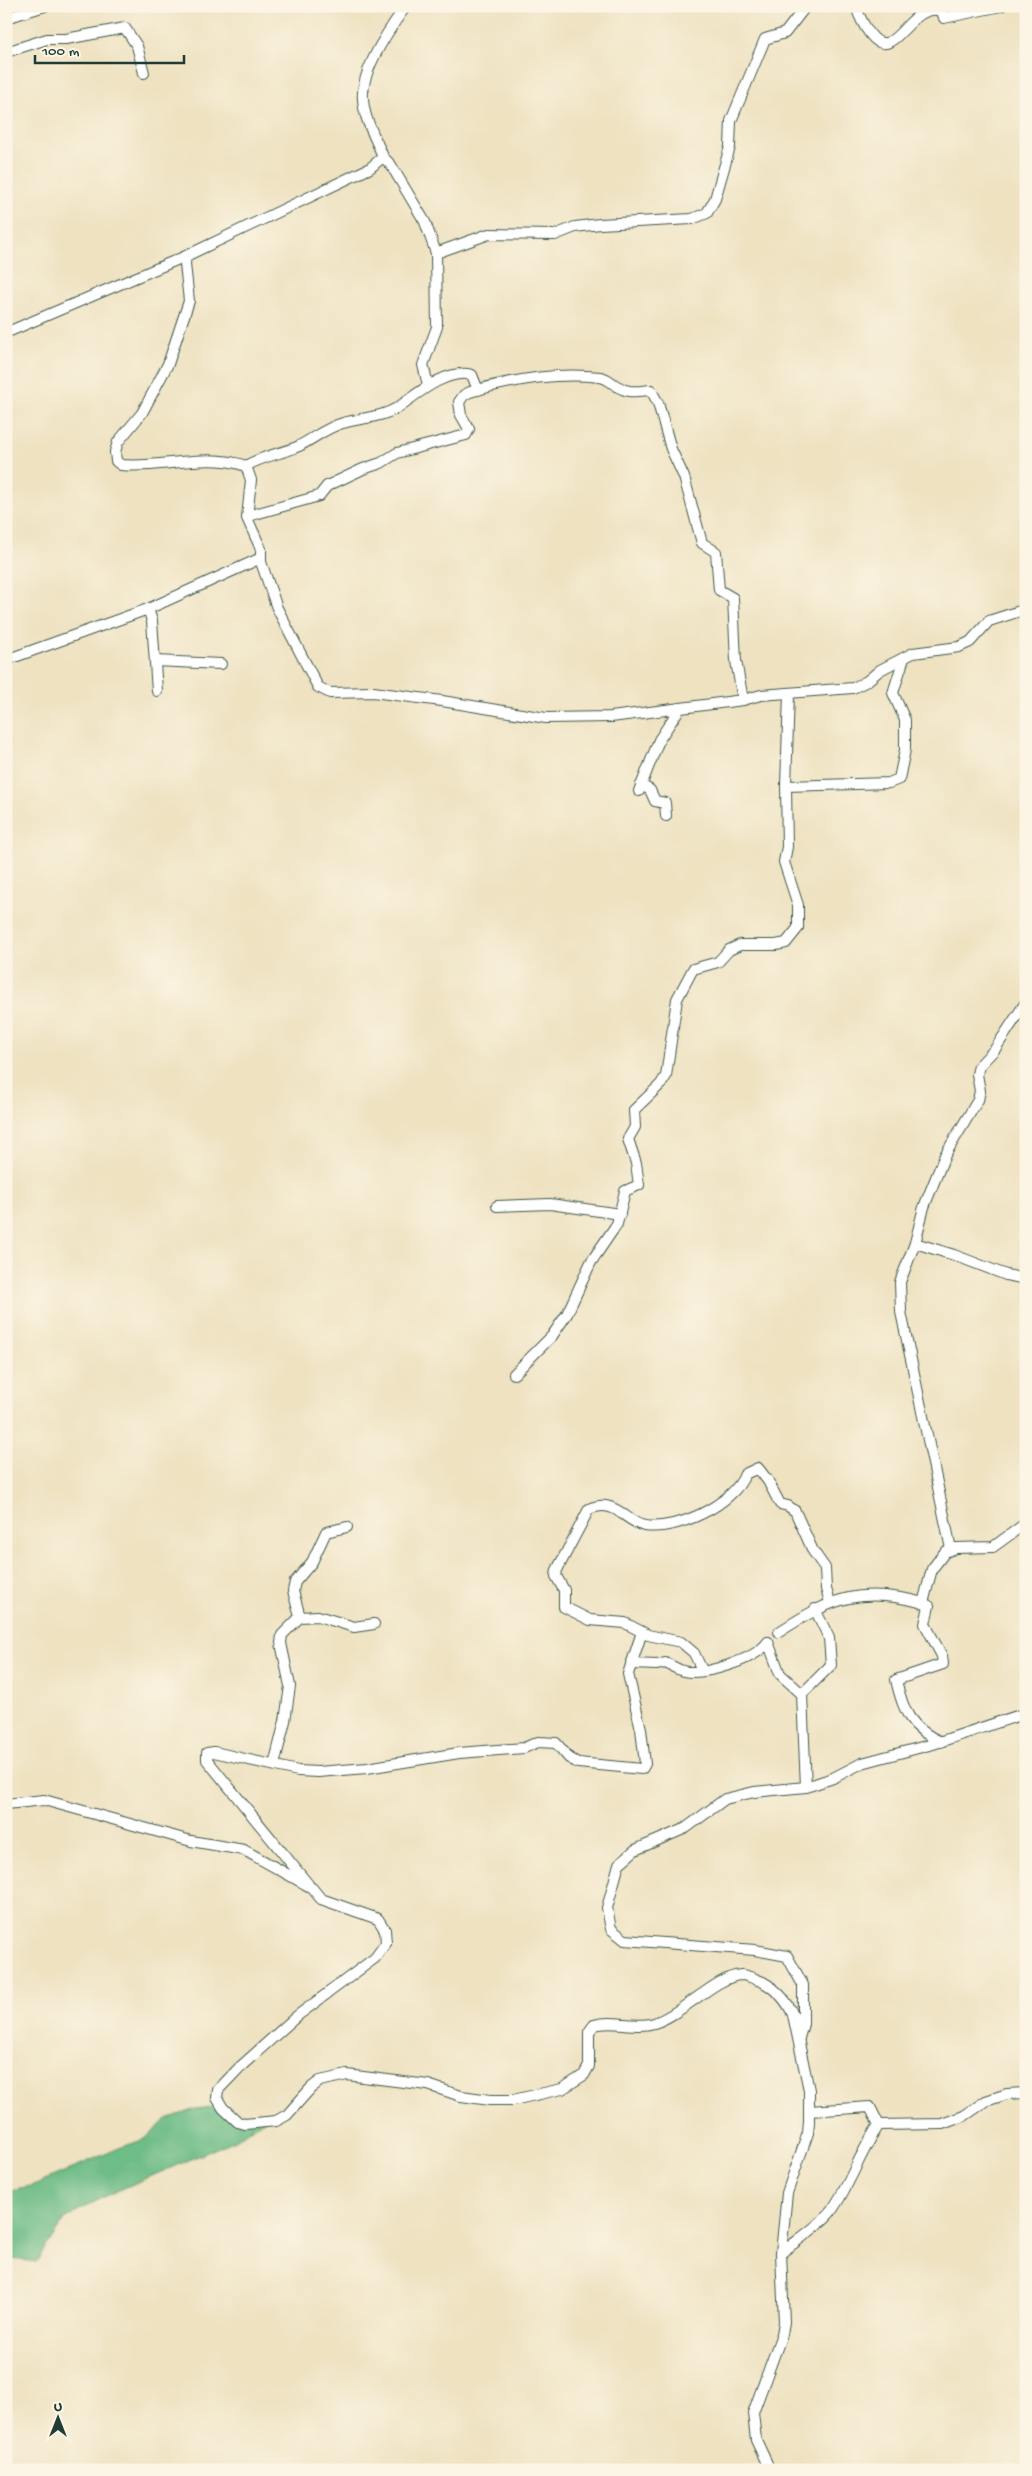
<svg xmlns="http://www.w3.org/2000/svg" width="1032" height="2476" viewBox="0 0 1032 2476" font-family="'Gochi Hand',sans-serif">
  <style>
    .forest { fill: #6ebc86; stroke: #467c5d }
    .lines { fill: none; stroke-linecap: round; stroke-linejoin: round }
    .minor-casing { stroke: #3e5649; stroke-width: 12 }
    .minor { stroke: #fff; stroke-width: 10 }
  </style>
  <rect width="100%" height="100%" fill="#fcf5e5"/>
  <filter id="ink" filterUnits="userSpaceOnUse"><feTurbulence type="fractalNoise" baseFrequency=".02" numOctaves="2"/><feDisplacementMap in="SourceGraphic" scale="10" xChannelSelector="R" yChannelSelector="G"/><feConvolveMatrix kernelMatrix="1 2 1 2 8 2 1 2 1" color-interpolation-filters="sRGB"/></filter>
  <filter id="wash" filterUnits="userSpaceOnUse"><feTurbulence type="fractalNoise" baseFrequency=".0096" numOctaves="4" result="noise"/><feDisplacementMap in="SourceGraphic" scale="20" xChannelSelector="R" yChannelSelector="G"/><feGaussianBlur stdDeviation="1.12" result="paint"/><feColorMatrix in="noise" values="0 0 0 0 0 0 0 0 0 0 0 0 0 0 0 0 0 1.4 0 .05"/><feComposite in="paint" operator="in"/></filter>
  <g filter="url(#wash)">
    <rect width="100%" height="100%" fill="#eee2c1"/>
    <polygon class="forest" points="214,2107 238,2118 273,2114 233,2141 103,2197 64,2220 36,2262 6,2258 6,2191 31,2186 119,2148 145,2139 167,2119 195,2109"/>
  </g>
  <g filter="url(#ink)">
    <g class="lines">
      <g class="minor-casing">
        <g id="minor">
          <path d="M406,6C390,28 360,72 363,99C364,120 376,138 383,157L370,168L186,256L185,264L189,301L168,364L142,413L118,442L115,452L116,461L121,465C162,469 205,452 246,466L251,480L247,518L261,549V562L277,608L318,687L330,693L373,692L442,701L546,718L611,717L743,700L761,695L853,688L867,681L880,670L913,653L959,647L970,642L989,621L1026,609"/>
          <path d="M856,6C859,16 864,26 870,34C895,67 908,0 942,11L944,18L1001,6"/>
          <polyline points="6,18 45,6"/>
          <polyline points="6,52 47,39 66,39 125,28 137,46 144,73"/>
          <polyline points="383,157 391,165 425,222 436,253 437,327 423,365 428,385"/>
          <polyline points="436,253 489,234 555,235 575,227 600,224 692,219 707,213 715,199 730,147 731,121 765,39 785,33 806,6"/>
          <polyline points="10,331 186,256"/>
          <path d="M246,466C262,456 281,454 299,446C313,439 327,427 343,423C361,418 385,417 400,406C418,393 448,368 472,375L478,390"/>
          <path d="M248,516L319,496L327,486L363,469L381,463L397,453L466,435L469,429L461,415L459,402L464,395L470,392C511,380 557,372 600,377C608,378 611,383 617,386C629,394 638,391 651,390L658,403L671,449L684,477L702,543L716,552L719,590L733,598L736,661L743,700"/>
          <polyline points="148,609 152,621 157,691"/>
          <polyline points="6,660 148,609 261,558"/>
          <polyline points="155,661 221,664"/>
          <polyline points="641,785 650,790 655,801 665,803 666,816"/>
          <polyline points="786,786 889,783 899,779 905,750 905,720 893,693 904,658"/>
          <polyline points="639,791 659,740 680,708"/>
          <polyline points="497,1206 550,1204 620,1214"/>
          <polyline points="915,1243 954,1255 1006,1275 1026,1279"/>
          <polyline points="514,1374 552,1336 567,1314 591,1262 617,1224 625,1191 639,1185 636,1163 628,1139 635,1127 634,1110 661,1084 666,1076 677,999 693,969 718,962 729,950 740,945 776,945 786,943 798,928 798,905 784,862 787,847 786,786 789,693"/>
          <polyline points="347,1527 326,1532 312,1562 295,1582 293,1591 300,1617 318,1616 354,1627 374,1624"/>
          <polyline points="951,1549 901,1312 900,1282 915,1243 924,1207 945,1155 978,1100 980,1091 977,1074 979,1066 995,1049 1026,1002"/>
          <path d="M923,1603L929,1606L925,1624L942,1656L943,1664L896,1680C903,1711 910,1728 941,1742"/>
          <path d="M779,1632C831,1598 861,1586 923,1603L932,1569L945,1552L956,1548L993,1547L1026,1523"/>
          <polyline points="768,1642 780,1674 802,1694 806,1787"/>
          <path d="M631,1664L657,1665L665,1663C671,1665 676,1669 683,1671C704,1676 755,1660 768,1642"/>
          <path d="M702,1670L694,1653L681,1642L648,1635L625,1623L590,1620L564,1607V1590L556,1576L557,1570L589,1509C615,1497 626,1523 645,1526C677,1531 734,1504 745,1474L758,1468L768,1481L780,1504L788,1506L795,1511L813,1551L825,1568L826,1589L830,1602"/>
          <polyline points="802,1694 831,1665 829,1638 815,1609"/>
          <polyline points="274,1765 285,1721 290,1686 281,1643 282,1635 300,1617"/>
          <path d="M6,1804L44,1800L191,1841L244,1850L312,1888L321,1899L378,1919L385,1930L386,1943L375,1958L297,2016L239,2068L218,2090L217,2098L223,2108L238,2122L245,2124L276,2121L287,2115L311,2088L320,2081L347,2075L428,2085L461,2096L490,2100H513L562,2089L584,2075L589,2066V2032L594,2025C614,2019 634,2029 654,2023C681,2015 717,1976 741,1975C748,1975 757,1980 763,1982C777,1990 787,2000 793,2015L809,2090V2122L808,2133L787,2193L781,2253L784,2322L782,2334L753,2413L756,2440L770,2470"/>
          <polyline points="308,1884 207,1760 207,1753 214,1752 298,1771 318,1772 367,1768 459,1753 524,1748 538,1742 556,1743 569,1758 578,1763 642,1769 645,1764 641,1729 628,1674 642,1632"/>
          <polyline points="799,2038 803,2024 803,1985 787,1956 755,1950 625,1940 611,1929 607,1908 619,1864 635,1850 686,1828 725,1799 754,1792 806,1787 833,1778 862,1763 933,1744 1026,1713"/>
          <polyline points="809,2111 870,2107 879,2125"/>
          <path d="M781,2253C796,2241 821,2225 832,2210C851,2183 860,2152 879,2125L942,2124L964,2116L986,2101L1007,2094L1026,2093"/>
        </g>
      </g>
      <use href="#minor" class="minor"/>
    </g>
  </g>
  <rect width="1032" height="2476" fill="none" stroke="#fcf5e5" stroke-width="25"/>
  <g transform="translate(58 2418)" stroke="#fcf5e5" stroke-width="4" paint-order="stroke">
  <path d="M0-4L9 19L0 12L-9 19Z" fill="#1f3d34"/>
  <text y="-8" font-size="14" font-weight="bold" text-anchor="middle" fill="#1f3d34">U</text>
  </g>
  <path d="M35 55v8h149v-8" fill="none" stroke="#1f3d34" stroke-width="2.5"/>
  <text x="42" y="55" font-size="15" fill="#1f3d34" stroke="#fcf5e5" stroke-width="4" paint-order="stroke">100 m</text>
</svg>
